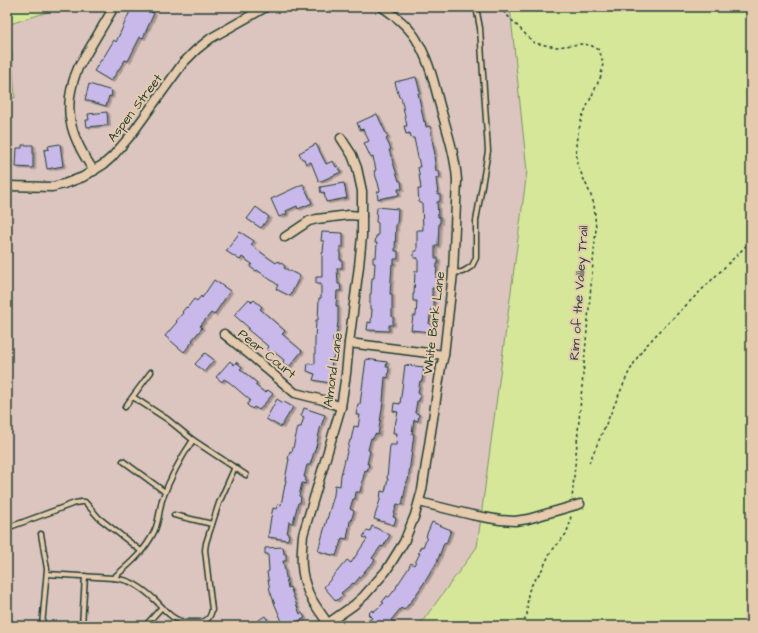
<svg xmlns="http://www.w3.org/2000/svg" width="758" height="633" viewBox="0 0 758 633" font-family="'Architects Daughter',sans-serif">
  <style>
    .green { fill: #d6e79a; stroke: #7a9267 }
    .building { fill: #c9b9ea; stroke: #1f3d34; filter: url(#shadow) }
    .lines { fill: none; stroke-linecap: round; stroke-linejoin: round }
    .lane-casing { stroke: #1f3d34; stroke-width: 7 }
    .street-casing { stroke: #1f3d34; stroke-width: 11 }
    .path { stroke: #1f3d34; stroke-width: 1.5; stroke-dasharray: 3 3; stroke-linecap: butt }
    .lane { stroke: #e5caad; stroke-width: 4 }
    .street { stroke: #e5caad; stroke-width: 8 }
    .labels { text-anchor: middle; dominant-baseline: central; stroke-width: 4; stroke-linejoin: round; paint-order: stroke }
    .street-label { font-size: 13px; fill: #1f3d34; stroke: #e5caad }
  </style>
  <defs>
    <filter id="shadow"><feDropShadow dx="2.5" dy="1.5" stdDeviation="0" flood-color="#0004"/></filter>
  </defs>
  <rect width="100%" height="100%" fill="#ddc5bf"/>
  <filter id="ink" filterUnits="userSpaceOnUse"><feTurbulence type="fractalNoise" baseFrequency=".025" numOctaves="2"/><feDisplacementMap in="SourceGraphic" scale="8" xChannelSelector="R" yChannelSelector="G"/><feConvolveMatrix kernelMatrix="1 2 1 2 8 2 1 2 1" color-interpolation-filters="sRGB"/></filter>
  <g filter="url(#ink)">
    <g class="green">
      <polygon points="7,7 63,7 10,24 15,98 7,97"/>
      <polygon points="510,7 751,7 751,626 419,626 477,547 527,171"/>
    </g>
    <g class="building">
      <polygon points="135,7 153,7 151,12 154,13 143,38 140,37 128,61 125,60 111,81 94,71 101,60 102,60 114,40 116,42 131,9 134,10"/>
      <polygon points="416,77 420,92 418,93 424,122 425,121 426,127 430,126 431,134 435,155 434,156 436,171 439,171 440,178 436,178 438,195 440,194 440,201 437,202 438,217 440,217 440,223 439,223 438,246 435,246 435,258 438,258 438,264 437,264 436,278 438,278 438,288 432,288 432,301 434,301 434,309 431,309 429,324 432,325 431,332 411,330 413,316 416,316 417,301 413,301 413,294 414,294 415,271 418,271 418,258 414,258 414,251 417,251 417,230 423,230 422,203 419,203 418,189 421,189 418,167 420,167 414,138 411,138 410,133 406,134 404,126 407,126 401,97 399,97 395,82"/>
      <polygon points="89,84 112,91 111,97 109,96 106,106 85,100"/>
      <polygon points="107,112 108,125 87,127 86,120 89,120 88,114"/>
      <polygon points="377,114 388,138 386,139 391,149 389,150 399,181 401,181 402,189 398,189 399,195 378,199 377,192 380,191 378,183 374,171 376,170 373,157 371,158 364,143 369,141 363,129 360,130 357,123"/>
      <polygon points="60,144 63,166 47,169 44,150 49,149 48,146"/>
      <polygon points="316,144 326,164 333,161 336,167 338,166 341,172 319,182 311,162 306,164 304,159 302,159 299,153"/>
      <polygon points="22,145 33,145 33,168 16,167 17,148 22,148"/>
      <polygon points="344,183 347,198 326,202 324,192 321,193 320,187"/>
      <polygon points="303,184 312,203 298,209 297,206 286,211 287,214 279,217 271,199"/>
      <polygon points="256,207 269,217 261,228 247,219"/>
      <polygon points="377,207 398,209 397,224 396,224 395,251 398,251 398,259 394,259 394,264 392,264 390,294 392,294 392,317 393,317 393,325 389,325 389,331 367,330 368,322 371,323 372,309 370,309 370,294 371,294 372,278 374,278 375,263 373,263 373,257 376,257 377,243 375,243 376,236 378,236 378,223 376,222"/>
      <polygon points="240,232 254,241 251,245 266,256 276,263 278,261 285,266 284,268 300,276 290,296 276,289 278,285 257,270 256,271 250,267 252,264 242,257 240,260 226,251"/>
      <polygon points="322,232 343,233 343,247 340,247 340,260 342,260 342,268 337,268 338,284 340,284 341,291 337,291 336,306 338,306 338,322 336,337 333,337 334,358 332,358 330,383 313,380 315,374 307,371 308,363 315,364 315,340 316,320 318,320 319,298 321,298 321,284 316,284 316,277 322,277 322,253 323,253 324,241 321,241"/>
      <polygon points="214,280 230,291 214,315 211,313 200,326 202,328 192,340 193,341 184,352 165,336 177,322 176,321 183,313 182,312 186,307 187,308 194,299 197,301 201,296 202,298"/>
      <polygon points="249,299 252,302 254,300 262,307 260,309 285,331 282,334 302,351 289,367 283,362 284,360 274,352 272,354 267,349 269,347 247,329 249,328 234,315"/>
      <polygon points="205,353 214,360 204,372 195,364"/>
      <polygon points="366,359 387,362 386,367 389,367 388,378 385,377 383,401 383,402 378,435 375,434 373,439 371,438 368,450 370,451 367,464 369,464 367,471 365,470 360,492 356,492 355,499 353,499 350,509 354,511 351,521 350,521 347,539 342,538 336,556 318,551 334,495 335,485 340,486 341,475 350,440 351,440 354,426 358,427 360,415 356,415 358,404 360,404"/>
      <polygon points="230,361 234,365 236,362 242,367 240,369 257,383 255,385 265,393 268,390 273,394 259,410 254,407 252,409 247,405 250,400 229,382 224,379 222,382 216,377"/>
      <polygon points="405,365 424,367 422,381 420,381 418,393 420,393 419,401 417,401 415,413 419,414 418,421 414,420 412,434 414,434 408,481 407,481 402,505 397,504 393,517 396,518 394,525 374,519 380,500 381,491 385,492 388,479 387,479 390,445 396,445 397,433 393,433 394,425 395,425 398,412 393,411 394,403 400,404"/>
      <polygon points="277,399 283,403 284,402 293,407 281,427 266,419"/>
      <polygon points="304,408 325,415 320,429 316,447 316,446 310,465 307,465 304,477 306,478 305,484 302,483 299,496 301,497 300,503 298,503 293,523 289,522 287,534 289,534 288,540 268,537 271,517 273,508 276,509 278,504 281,505 286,480 285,480 289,459 288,459 290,451 292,452 298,427 301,427 304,417 301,416"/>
      <polygon points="432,522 451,530 446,544 444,543 437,562 426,580 413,599 404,610 401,608 391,620 394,623 391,626 358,626 372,618 368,614 372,610 373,612 384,603 382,602 387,596 389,597 397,587 396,587 408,569 411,563 414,565 420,553 418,553 421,546 423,547 427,537 426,536"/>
      <polygon points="372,526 390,535 383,547 381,546 372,558 375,560 370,566 369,566 354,584 353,583 341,593 343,595 336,601 324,587 347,560 351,563 367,539 363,537 367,530 370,531"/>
      <polygon points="283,547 284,554 286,554 286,561 283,561 288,588 290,587 300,614 302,613 305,618 287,626 284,626 275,605 270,591 267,572 269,571 268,554 265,554 265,548"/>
      <polygon points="265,616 271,626 250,626"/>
    </g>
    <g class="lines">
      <g class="lane-casing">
        <g id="lane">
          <polyline points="453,273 462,272 466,270 472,266 476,258 476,221 488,151 480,28 476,7"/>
          <polyline points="133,397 167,419 193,440 246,475"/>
          <polyline points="125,407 151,372"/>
          <polyline points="123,461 165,492"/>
          <polyline points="174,515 212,524"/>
          <polyline points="7,528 75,503 81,502 85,502 99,518 141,551"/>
          <polyline points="41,534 47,569 42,626"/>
          <path d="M47,574L113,578C120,579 128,580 134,584C141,588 148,593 154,599C161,605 167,615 176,619C183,623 190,622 198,622C207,622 210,618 212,610L205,550L206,543L219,503L235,467"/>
          <path d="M113,578C129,565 145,551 154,532C159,522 159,511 162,500C170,478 180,459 193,440"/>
          <polyline points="82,626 85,576"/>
          <polyline points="145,626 162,607"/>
        </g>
      </g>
      <g class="street-casing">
        <g id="street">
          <path d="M94,171C70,136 61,109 78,68L114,7"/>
          <polyline points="7,186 52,187 64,184 83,177 104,164 112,157 131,135 183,63 196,50 211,38 266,7"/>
          <polyline points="285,237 309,221 317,219 349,215 362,216"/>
          <polyline points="224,334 255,359 295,393 323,400 341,407"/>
          <polyline points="349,343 444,355"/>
          <polyline points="419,502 472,515 500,520 515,521 528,519 580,504"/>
          <path d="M328,624C322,614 314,605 309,594C300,573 301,558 303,535L341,407L346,374L349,343L359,266L362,236V191L357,168L352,155L341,138"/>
          <path d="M324,626L354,605L364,596L386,571L404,542L415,515L422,490L441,367L444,355L453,273L457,180C455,153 446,128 439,102C434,82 429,62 419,44C411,28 397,17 382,7"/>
        </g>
      </g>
      <g class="path">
        <polyline points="499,7 534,43 557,47 580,44 590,45 598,49 601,55 603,63 601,76 582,117 576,142 577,164 590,193 594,204 596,229 572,499"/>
        <polyline points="589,463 628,374 637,358 644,348 655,336 746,246 751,242"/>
        <polyline points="522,626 527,615 528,593 531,586 543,568 550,553 566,534 570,523 571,514"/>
      </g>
      <use href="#lane" class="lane"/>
      <use href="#street" class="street"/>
    </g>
  </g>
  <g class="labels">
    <g class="street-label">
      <text transform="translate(135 108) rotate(-53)">Aspen Street</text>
      <text transform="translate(579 293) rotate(-86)">Rim of the Valley Trail</text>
      <text transform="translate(434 323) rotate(-83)">White Bark Lane</text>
      <text transform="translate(267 354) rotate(39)">Pear Court</text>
      <text transform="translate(333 370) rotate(-82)">Almond Lane</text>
    </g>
  </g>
  <rect width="758" height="633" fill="none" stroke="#e5caad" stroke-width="24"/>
  <rect x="12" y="12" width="734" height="609" fill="none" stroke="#1f3d34" stroke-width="1.5" filter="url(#ink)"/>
</svg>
